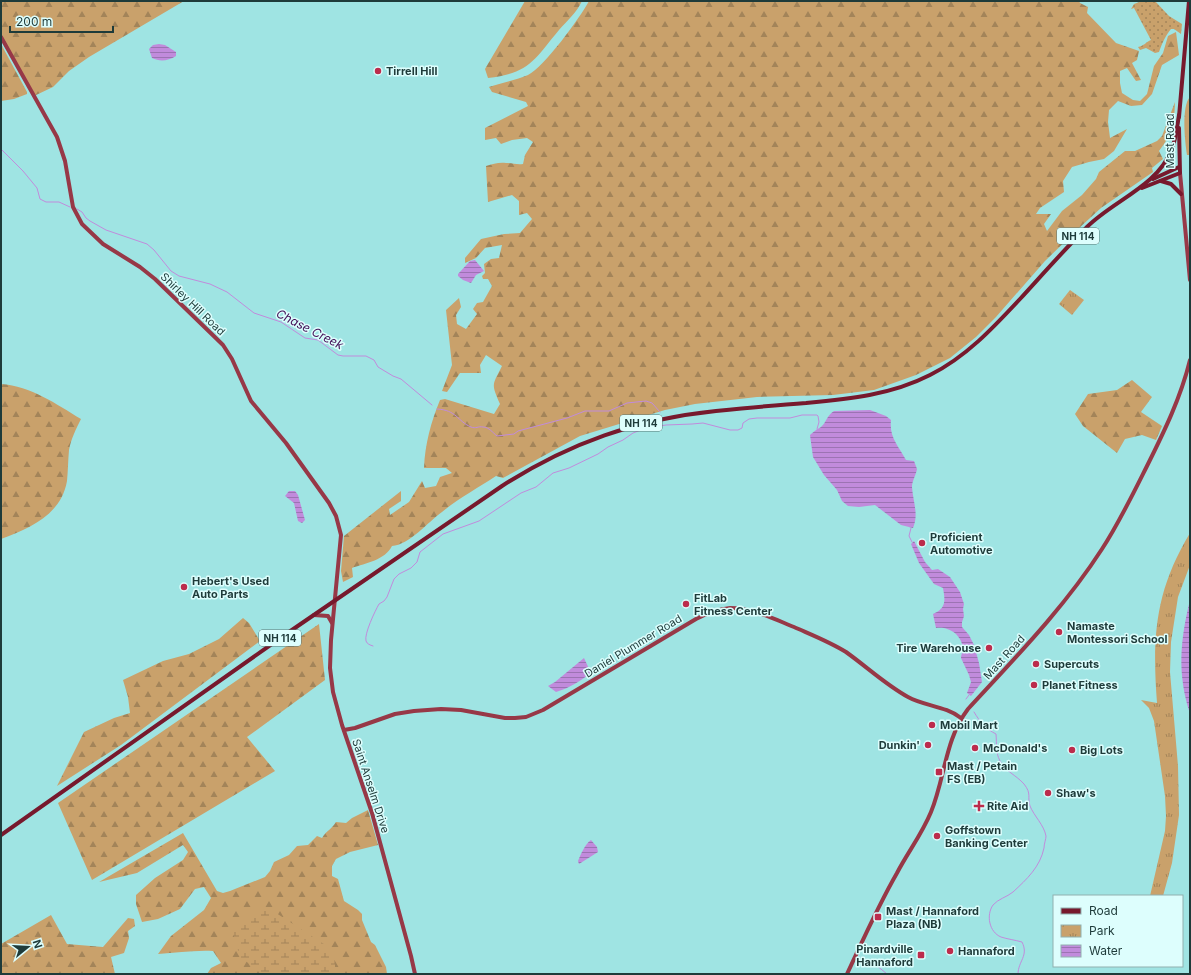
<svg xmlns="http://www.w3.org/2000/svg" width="1191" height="975" viewBox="0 0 1191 975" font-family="Inter,sans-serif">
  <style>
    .grass { fill: url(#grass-dots) }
    .forest { fill: url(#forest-firs) }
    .wetland { fill: url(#wetland-marsh) }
    .park { fill: url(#park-tufts) }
    .water { fill: url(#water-rules) }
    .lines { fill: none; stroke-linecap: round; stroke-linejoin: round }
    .stream { stroke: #c18bdc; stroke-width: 1 }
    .secondary { stroke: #973847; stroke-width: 4 }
    .primary { stroke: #77192d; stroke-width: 4 }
    .poi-dot { fill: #bc2c4c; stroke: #ddfefd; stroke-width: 1.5 }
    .labels { text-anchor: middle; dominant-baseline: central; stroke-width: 3; stroke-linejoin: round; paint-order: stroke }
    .shield { fill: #ddfefd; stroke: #577674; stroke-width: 1 }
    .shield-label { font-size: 10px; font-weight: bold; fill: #1e3b3a }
    .poi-label { font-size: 11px; font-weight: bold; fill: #1e3b3a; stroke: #ddfefd; text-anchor: start }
    .street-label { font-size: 11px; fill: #1e3b3a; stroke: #ddfefd }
    .water-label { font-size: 12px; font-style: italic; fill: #410c55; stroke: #ddfefd }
  </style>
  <defs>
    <pattern id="grass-dots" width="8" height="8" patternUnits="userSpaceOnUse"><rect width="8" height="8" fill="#c9a16b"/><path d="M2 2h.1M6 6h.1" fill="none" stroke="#a38459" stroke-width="1.8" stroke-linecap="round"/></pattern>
    <pattern id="forest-firs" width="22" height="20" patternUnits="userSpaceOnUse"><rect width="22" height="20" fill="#c9a16b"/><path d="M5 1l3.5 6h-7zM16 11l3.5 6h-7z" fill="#a38459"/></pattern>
    <pattern id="wetland-marsh" width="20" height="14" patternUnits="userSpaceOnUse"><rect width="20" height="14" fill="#c9a16b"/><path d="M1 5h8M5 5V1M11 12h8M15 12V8" fill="none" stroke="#a38459"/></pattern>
    <pattern id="park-tufts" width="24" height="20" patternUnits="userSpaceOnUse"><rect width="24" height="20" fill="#c9a16b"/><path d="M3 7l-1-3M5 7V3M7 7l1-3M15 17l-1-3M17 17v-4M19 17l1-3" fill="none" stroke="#a38459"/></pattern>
    <pattern id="water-rules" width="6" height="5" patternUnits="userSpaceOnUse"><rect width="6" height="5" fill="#c18bdc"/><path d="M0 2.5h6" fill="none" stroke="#9c73b3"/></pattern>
  </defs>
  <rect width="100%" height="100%" fill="#9fe4e3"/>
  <path class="grass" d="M1142,1H1155L1169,16L1182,24L1181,34L1174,29H1171C1165,36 1162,44 1159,52L1155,53L1146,48L1140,50L1138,47C1144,46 1146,42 1151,40L1134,8L1131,9L1134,4Z"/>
  <g class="forest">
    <polygon points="1,1 184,1 89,57 69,71 53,87 34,96 1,37"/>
    <path d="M525,1H582C577,12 567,21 559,30C534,60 530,73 488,78L485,69Z"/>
    <path d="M589,1H1079L1080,3L1088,7L1087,13L1116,43L1139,51L1137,60L1132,63L1141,80L1136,81L1127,68L1120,71V83L1122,93L1133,100L1140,101L1147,94L1154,66L1163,53L1168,36L1176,32L1179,55L1162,65L1152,94L1142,105L1131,106L1118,101L1109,110L1108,122L1110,138L1127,129L1114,151L1104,159L1089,162L1072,167L1063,181L1064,192L1040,208L1036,214H1051L1044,224L1047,231L1062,211L1082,195L1096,179L1099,172L1125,151H1135L1157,141L1162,136L1175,102C1174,125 1173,133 1159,151L1163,159L1152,168L1153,172L1101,208L1078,229L1045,261L996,317L976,337L950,358L916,375L874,390L833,395L757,397L695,404L665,410L580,436L503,478L496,476C478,488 459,498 442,512C428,522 409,545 392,546C385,560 366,563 352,568L353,577L343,582L341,571L344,536L401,491V501L389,509L390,515L409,502L422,481L425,488L436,486L440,477L452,473L446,468H424C425,444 431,422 440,400L445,399L494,414L500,404C491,383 492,386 502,366L486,355L480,365L481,373H460L447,392L442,391L452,365L446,310L459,298L461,307L456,315L457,324L466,329L477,314L473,309L477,303L483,302L492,286L488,279H483L482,276L485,273L484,264L491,259L499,258L502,245L485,248L476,258L465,263V258L481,239L504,234L520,233L532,219L527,213L519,215V201L512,195L488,202L486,166C493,164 499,162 506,163C513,163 517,165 523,164L525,155L533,142L527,138L512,140L501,144L496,138L485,140V128L528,106L526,102L492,92L489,87C501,83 517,80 528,75C544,67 580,18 589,1Z"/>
    <polygon points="1,44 27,92 27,94 14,99 1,101"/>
    <path d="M1190,97V155H1187C1185,143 1181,106 1190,97Z"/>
    <polygon points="1132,380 1152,397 1141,412 1162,426 1156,440 1142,435 1125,439 1117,453 1083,426 1075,414 1088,394 1117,390"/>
    <path d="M1,384C31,386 56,404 81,419C76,429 71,439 69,450C68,461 68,471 67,481C61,515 30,528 1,539Z"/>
    <polygon points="243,618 249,623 260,641 121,745 57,786 84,732 114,718 130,713 128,697 123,680 163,661 189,654 219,639"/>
    <polygon points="319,624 325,680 247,737 275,771 92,880 58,803"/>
    <path d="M368,810L378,845L350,852L336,859L332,866V876L338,879L344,901L358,910L362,914V920L371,942L375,945L386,967L387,974H207L211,968L221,963L213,951C194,950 177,953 158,954L171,936L204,910L211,898L204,887L195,889L180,909L158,919L142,922L136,904V895L155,878L183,860L188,852L183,845L137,873L99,882L183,833L217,891L223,893L230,891L265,877L270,871L274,862L289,855L297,846L308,845L317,836L322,838C327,830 332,829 336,822L346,823L352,818Z"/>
    <polygon points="51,915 67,944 103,947 128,918 134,919 135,926 128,931 129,938 124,953 111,957 115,974 1,974 1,944"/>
  </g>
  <polygon class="wetland" points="256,909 273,911 327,946 335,961 335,974 263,974 240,957 233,933"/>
  <g class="park">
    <polygon points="1070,290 1084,300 1072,315 1059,304"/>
    <path d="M1190,533V565L1178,597L1171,642L1170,672L1178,766L1179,815L1172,863L1163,896H1150L1165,831L1166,816L1165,796L1154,721L1149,708L1141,700L1157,703C1152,637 1155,591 1190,533Z"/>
  </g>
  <g class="water">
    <path d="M159,44L165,45L176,52V56C168,61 160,62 152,58L149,49L153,45Z"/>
    <polygon points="475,260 484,271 476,275 471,283 463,280 458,276 458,274 470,261"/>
    <path d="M870,410L886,416L891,420C889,437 898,445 906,460L914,461L917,469C916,475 912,481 912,487C913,502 919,514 913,528L901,525L875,505L859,507L848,506L842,501L837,490L824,475L813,457L810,435C813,432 816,430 821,427C826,423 827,415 834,411Z"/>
    <polygon points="289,491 295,491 298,495 305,520 302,523 298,521 294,503 285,496"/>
    <path d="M914,541L925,562L932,570L938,569L950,577L960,592L964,604L963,609L964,616L962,622V627L969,635L974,645L979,663L982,682L971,696L967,693L971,682L969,675L961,658C961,655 963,651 963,649C962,634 948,626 936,628L933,614C947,608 945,600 943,588L934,584L919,563L911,544Z"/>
    <path d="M1190,600V714C1177,674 1180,641 1190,600Z"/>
    <path d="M584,658L591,673C580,681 570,688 556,692L548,686L555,682Z"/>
    <path d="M591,840L597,847L598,852L579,864L578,861C581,854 585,844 591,840Z"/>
  </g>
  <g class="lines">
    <g class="stream">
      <polyline points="1,149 23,171 37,188 40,199 46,202 59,202 70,207"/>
      <polyline points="77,209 82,212 86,218 90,221 106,230 147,244 154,250 171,271 179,276 210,284 227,292 254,313 281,322 305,338 318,340 338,355 343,356 366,356 374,360 378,367 393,376 401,379 432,405"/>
      <path d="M437,409C457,410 457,421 471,427C476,429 478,426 483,427C489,427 493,433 497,436L514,434L518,431L567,418L585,411H609L627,403L646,401L652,403L660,412"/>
      <polyline points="911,528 909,536 912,542"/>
      <path d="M373,646C370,645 367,644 366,641C364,634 375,611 379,604L384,601L387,597L394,579L399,574L411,568L417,562L420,552L443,534L479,521L521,493L536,487L553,473L569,468L598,454L608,447L623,440L633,433L646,428L666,425L692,424L703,423L730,430H738L742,428L743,423L749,419L757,418H790L802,415H817L818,416L819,422L817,429"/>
      <polyline points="966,699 969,695"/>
      <path d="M974,712C980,722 986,729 996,734C997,745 995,751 1000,761C1005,771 1016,775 1024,784C1032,794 1027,797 1030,806C1034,816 1044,825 1046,836C1046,839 1044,844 1044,848C1040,867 1027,879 1013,892C1007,897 998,899 993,905C986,915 989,932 1001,937C1007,939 1015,940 1022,942C1029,956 1018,961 1018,974"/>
      <polyline points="876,965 887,974"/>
    </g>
    <g class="secondary">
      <polyline points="1,37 57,137 65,161 73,207 82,224 103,244 140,267 155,279 223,345 232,359 251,401 286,443 329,503 336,516 341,535 331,640 330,668 333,692 342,725 372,813 411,956 415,974"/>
      <polyline points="1180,173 1190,280"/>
      <polyline points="314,615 328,616 332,623"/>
      <path d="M344,730L355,728L395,714L414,711L441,709L461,710L505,718H515L526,717L543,710L696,619C706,614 718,609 730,608C753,608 774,619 794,627C812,635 830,642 846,652C867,667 886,685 908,697C924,706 946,706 961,718"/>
      <path d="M847,974C863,940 878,906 897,873C908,852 922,834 931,812C945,778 945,739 968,709C1015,658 1064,608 1102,549C1119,523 1133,494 1147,466C1164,432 1181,397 1190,360"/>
    </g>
    <g class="primary">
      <polyline points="1179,117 1189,1"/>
      <polyline points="1153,179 1179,167"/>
      <polyline points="1161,181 1171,184 1181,194"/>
      <polyline points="1142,188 1180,173 1179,128"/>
      <path d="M1,835L289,632L502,486C569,443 637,419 716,411C746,408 776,405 806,403C849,399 891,395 930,375C966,357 993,328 1020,299C1042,275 1064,250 1087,227C1113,201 1157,186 1171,151C1176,140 1177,127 1179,115"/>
    </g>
  </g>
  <g class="poi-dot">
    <circle cx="378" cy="71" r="4"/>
    <circle cx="922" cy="543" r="4"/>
    <circle cx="184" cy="587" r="4"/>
    <circle cx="686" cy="604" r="4"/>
    <circle cx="1059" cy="632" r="4"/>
    <circle cx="989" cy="648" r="4"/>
    <circle cx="1036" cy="664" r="4"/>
    <circle cx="1034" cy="685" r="4"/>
    <circle cx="932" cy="725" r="4"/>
    <circle cx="928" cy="745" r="4"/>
    <circle cx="975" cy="748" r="4"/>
    <circle cx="1072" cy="750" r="4"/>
    <rect x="935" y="768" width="8" height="8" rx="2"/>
    <circle cx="1048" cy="793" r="4"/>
    <path d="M977 800h4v4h4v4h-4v4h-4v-4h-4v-4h4z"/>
    <circle cx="937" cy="836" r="4"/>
    <rect x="874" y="913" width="8" height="8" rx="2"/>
    <circle cx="950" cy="951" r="4"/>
    <rect x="917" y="951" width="8" height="8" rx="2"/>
  </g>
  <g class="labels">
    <g class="shield">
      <rect x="1057" y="228" width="42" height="16" rx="3"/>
      <rect x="620" y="415" width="42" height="16" rx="3"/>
      <rect x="259" y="630" width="42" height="16" rx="3"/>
    </g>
    <g class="shield-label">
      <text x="1078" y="236">NH 114</text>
      <text x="641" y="423">NH 114</text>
      <text x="280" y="638">NH 114</text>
    </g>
    <g class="poi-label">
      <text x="386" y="71">Tirrell Hill</text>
      <text x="930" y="537">Proficient<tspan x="930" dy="13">Automotive</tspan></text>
      <text x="192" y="581">Hebert's Used<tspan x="192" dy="13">Auto Parts</tspan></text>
      <text x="694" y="598">FitLab<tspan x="694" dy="13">Fitness Center</tspan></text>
      <text x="1067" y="626">Namaste<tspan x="1067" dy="13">Montessori School</tspan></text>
      <text x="981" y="648" text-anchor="end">Tire Warehouse</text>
      <text x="1044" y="664">Supercuts</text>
      <text x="1042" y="685">Planet Fitness</text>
      <text x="940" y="725">Mobil Mart</text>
      <text x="920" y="745" text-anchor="end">Dunkin'</text>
      <text x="983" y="748">McDonald's</text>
      <text x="1080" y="750">Big Lots</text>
      <text x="947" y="766">Mast / Petain<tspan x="947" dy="13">FS (EB)</tspan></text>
      <text x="1056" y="793">Shaw's</text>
      <text x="987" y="806">Rite Aid</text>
      <text x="945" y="830">Goffstown<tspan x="945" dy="13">Banking Center</tspan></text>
      <text x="886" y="911">Mast / Hannaford<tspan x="886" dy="13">Plaza (NB)</tspan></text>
      <text x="913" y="949" text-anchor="end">Pinardville<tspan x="913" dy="13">Hannaford</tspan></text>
      <text x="958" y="951">Hannaford</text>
    </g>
    <g class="street-label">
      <text transform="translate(1170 141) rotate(-90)">Mast Road</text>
      <text transform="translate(193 304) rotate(44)">Shirley Hill Road</text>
      <text transform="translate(633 646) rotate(-31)">Daniel Plummer Road</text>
      <text transform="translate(1004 657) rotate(-48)">Mast Road</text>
      <text transform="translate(371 786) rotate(72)">Saint Anselm Drive</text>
    </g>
    <g class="water-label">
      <text transform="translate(310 329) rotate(27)">Chase Creek</text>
    </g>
  </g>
  <rect width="1191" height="975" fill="none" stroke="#1e3b3a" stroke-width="4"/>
  <rect x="1053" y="895" width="130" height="72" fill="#ddfefd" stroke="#91b0af"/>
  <rect x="1061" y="908" width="20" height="6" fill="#77192d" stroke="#91b0af"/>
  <text x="1089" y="915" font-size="12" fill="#1e3b3a">Road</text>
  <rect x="1061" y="925" width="20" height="12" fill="url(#park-tufts)" stroke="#91b0af"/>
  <text x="1089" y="935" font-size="12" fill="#1e3b3a">Park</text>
  <rect x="1061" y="945" width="20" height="12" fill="url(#water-rules)" stroke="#91b0af"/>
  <text x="1089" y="955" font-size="12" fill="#1e3b3a">Water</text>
  <g transform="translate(28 947) rotate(72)" stroke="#ddfefd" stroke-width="3" paint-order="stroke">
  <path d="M0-3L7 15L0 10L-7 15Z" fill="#1e3b3a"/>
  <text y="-6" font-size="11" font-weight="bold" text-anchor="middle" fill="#1e3b3a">N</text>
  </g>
  <path d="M10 26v6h103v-6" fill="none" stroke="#1e3b3a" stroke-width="2"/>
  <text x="16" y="26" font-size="12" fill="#1e3b3a" stroke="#ddfefd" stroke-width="3" paint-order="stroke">200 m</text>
</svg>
